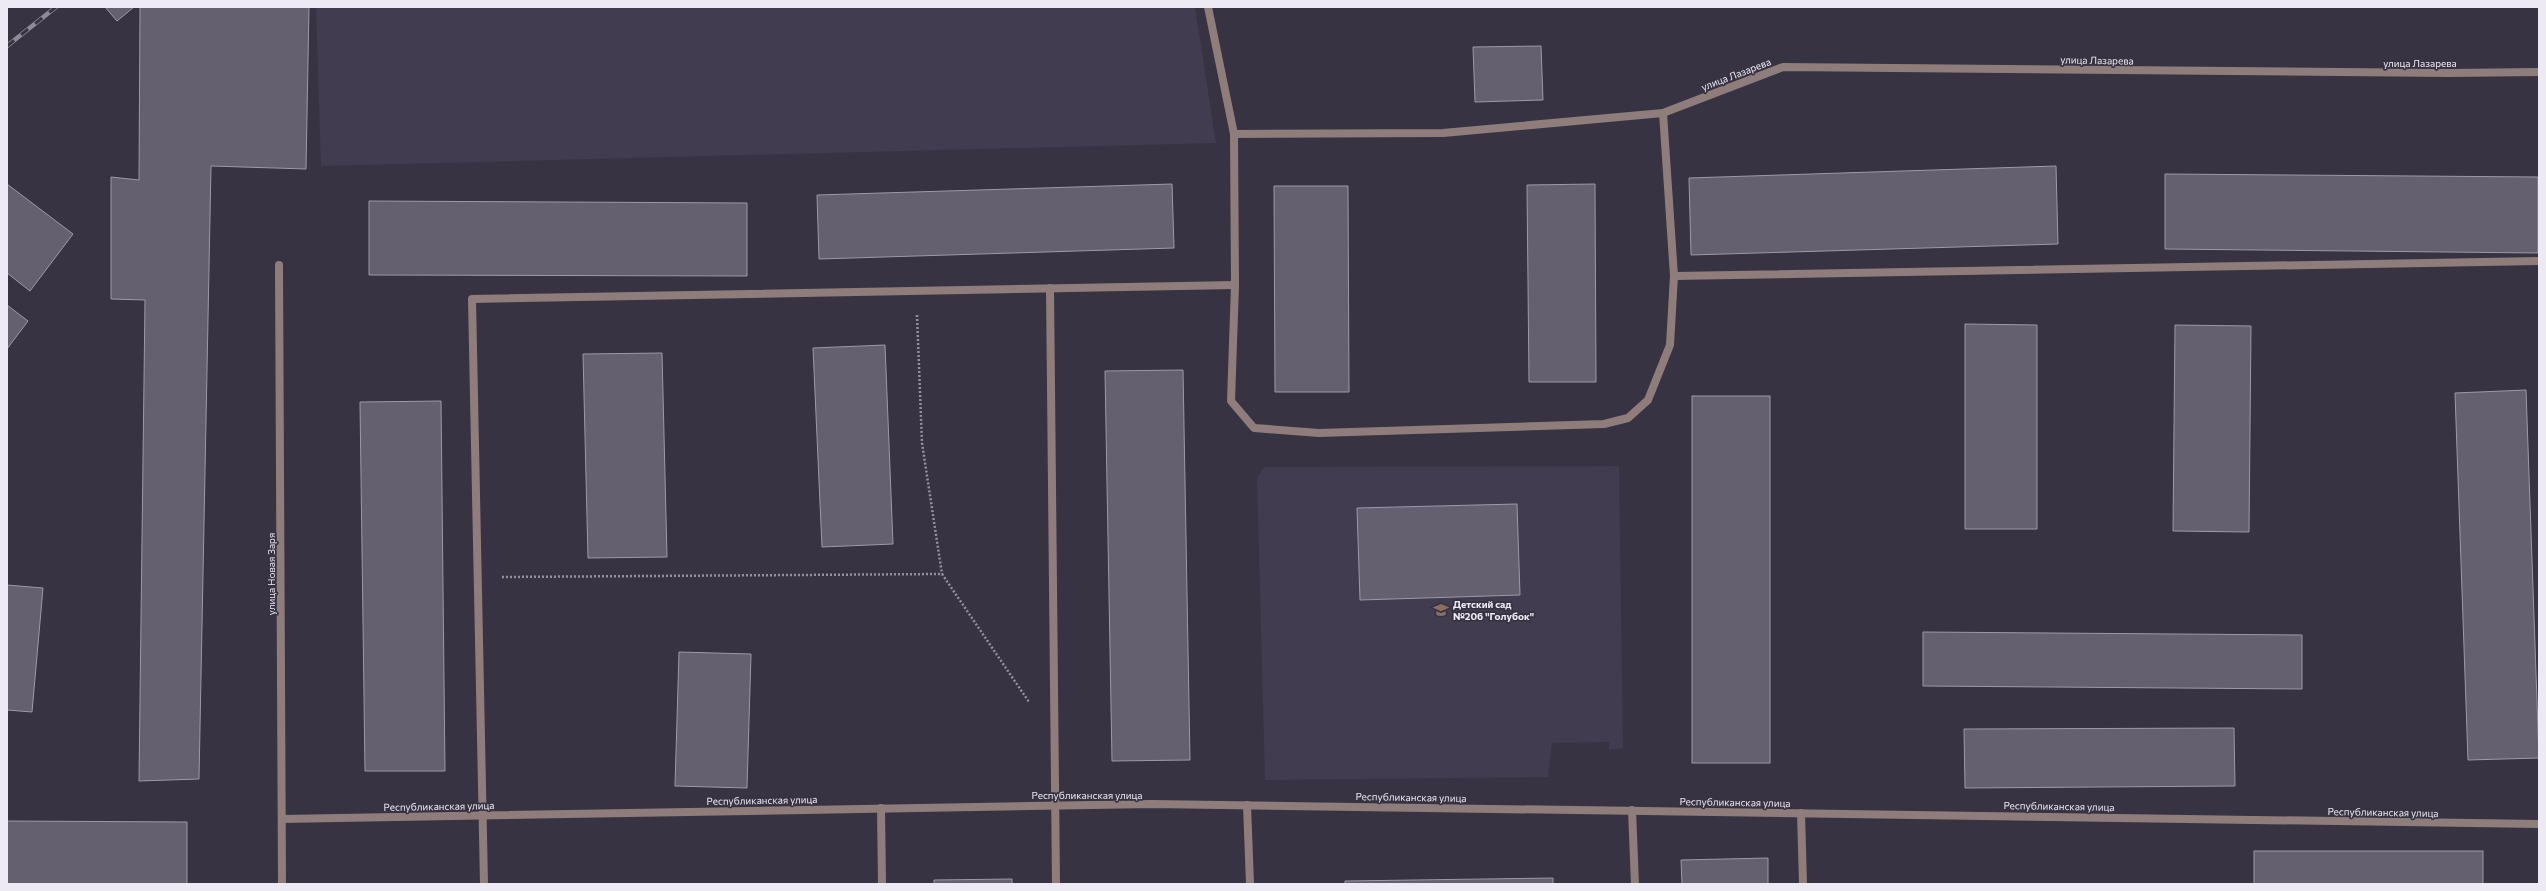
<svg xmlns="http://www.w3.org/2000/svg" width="2546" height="891" viewBox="0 0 2546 891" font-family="Commissioner,sans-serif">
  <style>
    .built { fill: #413c50 }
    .building { fill: #64606f; stroke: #9e99aa }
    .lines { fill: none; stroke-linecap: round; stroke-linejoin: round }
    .path { stroke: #94909d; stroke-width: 2.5; stroke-dasharray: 2 2; stroke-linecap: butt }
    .service { stroke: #8f7d7b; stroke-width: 8 }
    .minor { stroke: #8f7d7b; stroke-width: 8 }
    .rail-casing { stroke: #8e8b98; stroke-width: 4.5 }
    .rail { stroke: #373342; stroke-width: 3; stroke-dasharray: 9; stroke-linecap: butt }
    .labels { text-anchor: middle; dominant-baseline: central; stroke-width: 3.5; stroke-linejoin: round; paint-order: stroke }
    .street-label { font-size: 10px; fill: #edeaf4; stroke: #373342 }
    .poi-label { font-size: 10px; font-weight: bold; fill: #edeaf4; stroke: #373342; text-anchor: start }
  </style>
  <rect width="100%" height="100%" fill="#373342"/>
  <g class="built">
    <polygon points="316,7 1195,7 1216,143 321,166"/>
    <polygon points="1619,466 1623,748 1609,750 1609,742 1552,743 1548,777 1265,780 1257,477 1264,467"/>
  </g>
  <g class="building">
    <polygon points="105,7 134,7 117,21"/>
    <polygon points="140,7 309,7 306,169 211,166 199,779 139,781 145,300 111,299 111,177 139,180"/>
    <polygon points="1541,46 1543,100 1475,102 1473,47"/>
    <polygon points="2056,166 2058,244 1691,255 1689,178"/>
    <polygon points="2165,174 2538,177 2538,253 2165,249"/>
    <polygon points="7,184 73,234 30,291 7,273"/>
    <polygon points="1172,184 1174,248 819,259 817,195"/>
    <polygon points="1595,184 1596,382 1529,382 1527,185"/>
    <polygon points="1274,186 1348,186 1349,392 1275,392"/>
    <polygon points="369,201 747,203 747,276 369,275"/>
    <polygon points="7,305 28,321 7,349"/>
    <polygon points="1965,324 2037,325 2037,529 1965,529"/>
    <polygon points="2175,325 2251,326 2249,532 2173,531"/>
    <polygon points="885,345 893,544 822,547 813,348"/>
    <polygon points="662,353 667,557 588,558 583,354"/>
    <polygon points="1183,370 1190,760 1112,761 1105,371"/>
    <polygon points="2526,390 2539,758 2468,760 2455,393"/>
    <rect x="1692" y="396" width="78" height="367"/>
    <polygon points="441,401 445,771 365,771 360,402"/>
    <polygon points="1517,504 1520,595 1360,600 1357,508"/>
    <polygon points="7,585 43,588 32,712 7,710"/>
    <polygon points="1923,632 2302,635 2302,689 1923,686"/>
    <polygon points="679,652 751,654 747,788 675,786"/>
    <polygon points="2234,728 2235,786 1965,788 1964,729"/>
    <polygon points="7,821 187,822 187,884 7,884"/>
    <rect x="2254" y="851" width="229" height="33"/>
    <polygon points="1768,858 1768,884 1682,884 1681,860"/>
    <polygon points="1553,878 1553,884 1345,884 1345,881"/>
    <polygon points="1012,879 1012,884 934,884 934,880"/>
  </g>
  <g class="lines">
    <g class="path">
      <polyline points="917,315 922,443 942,574"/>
      <polyline points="502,577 942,574 1029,702"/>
    </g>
    <g class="service">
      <polyline points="1208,7 1234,134 1235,285 1231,401 1254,428 1319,433 1604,424 1628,418 1648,400 1670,345 1674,276 1663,113 1443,133 1234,134"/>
      <polyline points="1674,276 2539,261"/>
      <polyline points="1050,288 1056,884"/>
      <polyline points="1247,805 1250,884"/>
      <polyline points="881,808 882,884"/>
      <polyline points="1632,810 1635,884"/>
      <polyline points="1801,813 1803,884"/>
      <polyline points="484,884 472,299 1235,285"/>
    </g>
    <g class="minor">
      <polyline points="1663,113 1783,67 2449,73 2539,72"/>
      <polyline points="279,265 282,884"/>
      <polyline points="282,819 1152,804 2539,824"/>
    </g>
    <g class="rail-casing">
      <polyline id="rail" points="7,46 56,7"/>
    </g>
    <use href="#rail" class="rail"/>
  </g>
  <defs>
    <g id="school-bare" transform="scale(1.2)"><path d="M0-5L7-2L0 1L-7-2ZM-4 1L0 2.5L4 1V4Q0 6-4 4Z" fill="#8d6e63" stroke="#373342" stroke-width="2.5" paint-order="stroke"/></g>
  </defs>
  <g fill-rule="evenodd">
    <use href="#school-bare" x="1441" y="610"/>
  </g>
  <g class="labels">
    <g class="street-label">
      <text transform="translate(2097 60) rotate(1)">улица Лазарева</text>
      <text x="2420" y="63">улица Лазарева</text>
      <text transform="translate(1736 74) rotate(-21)">улица Лазарева</text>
      <text transform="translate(271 574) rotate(-90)">улица Новая Заря</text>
      <text x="1087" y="795">Республиканская улица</text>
      <text transform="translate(1411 797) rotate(1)">Республиканская улица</text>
      <text transform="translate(762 800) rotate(-1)">Республиканская улица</text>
      <text transform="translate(1735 802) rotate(1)">Республиканская улица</text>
      <text transform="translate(439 806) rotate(-1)">Республиканская улица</text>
      <text transform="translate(2059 806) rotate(1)">Республиканская улица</text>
      <text transform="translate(2383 812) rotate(1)">Республиканская улица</text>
    </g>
    <g class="poi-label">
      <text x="1453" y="604">Детский сад<tspan x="1453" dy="12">№206 "Голубок"</tspan></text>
    </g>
  </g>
  <rect width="2546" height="891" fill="none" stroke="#edeaf4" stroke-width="16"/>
</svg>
